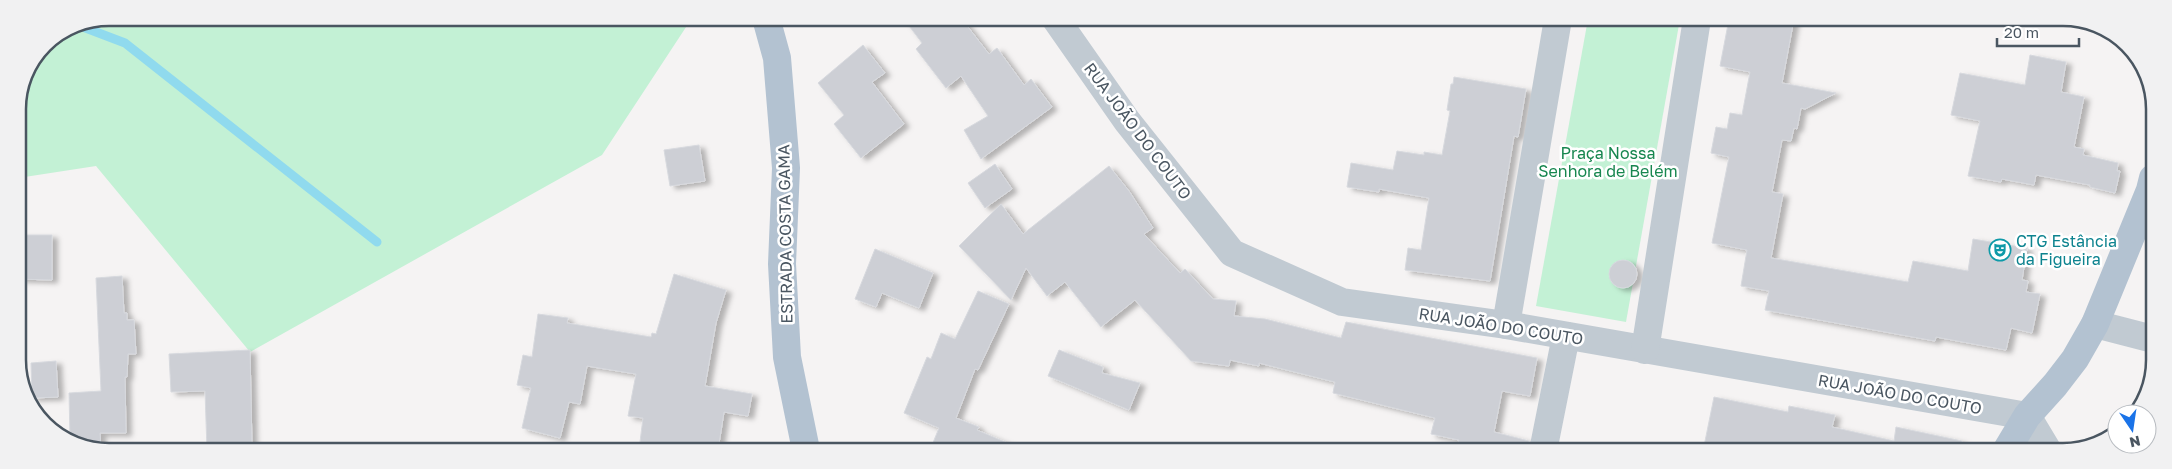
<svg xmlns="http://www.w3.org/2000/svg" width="2172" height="469" viewBox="0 0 2172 469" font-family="'Golos Text',sans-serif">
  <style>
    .green { fill: #c3f1d5 }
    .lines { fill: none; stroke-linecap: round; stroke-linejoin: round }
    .stream { stroke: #90daee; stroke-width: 9 }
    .building { fill: #cdcfd5; stroke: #d7d9de; filter: url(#shadow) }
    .minor { stroke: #c1cad2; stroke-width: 28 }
    .major { stroke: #b3c2d1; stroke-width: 28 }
    .labels { text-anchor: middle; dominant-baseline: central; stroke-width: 5; stroke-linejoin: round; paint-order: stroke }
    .street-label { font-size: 16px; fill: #4a5661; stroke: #fff }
    .park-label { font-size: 16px; fill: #17864f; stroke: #fff }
    .culture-label { font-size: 16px; fill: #0d838f; stroke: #fff; text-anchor: start }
    .rim { fill: none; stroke: #4a5661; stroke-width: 2.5 }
  </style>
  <defs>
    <filter id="shadow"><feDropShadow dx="5.5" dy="3" stdDeviation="2.5" flood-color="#0004"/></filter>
  </defs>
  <rect width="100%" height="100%" fill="#f5f3f3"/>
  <g class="green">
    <polygon points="110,18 692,18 602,155 250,352 96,166 18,178 18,104 45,44 75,24"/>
    <polygon points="1588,19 1680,19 1626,322 1536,306"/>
  </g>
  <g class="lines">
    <polyline class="stream" points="75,24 125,43 377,242"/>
  </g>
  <g class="building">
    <polygon points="903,18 961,18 989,54 997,48 1024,85 1031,79 1052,107 981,159 964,130 988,116 961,76 946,88 916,49 922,43"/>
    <polygon points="1729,19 1794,19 1782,83 1836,93 1805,109 1801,108 1797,129 1794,128 1791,141 1782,140 1772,192 1783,194 1771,258 1908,282 1913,261 1968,271 1973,239 2027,248 2022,280 2028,281 2026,292 2040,294 2032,333 2011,328 2006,350 1936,337 1935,341 1765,310 1769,291 1741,286 1747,250 1712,243 1729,157 1711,153 1716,127 1727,129 1730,113 1742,115 1750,72 1720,66"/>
    <polygon points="863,45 885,73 872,82 904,124 861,158 834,124 844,115 818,83"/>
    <polygon points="2030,55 2066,62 2061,92 2084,97 2074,147 2084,149 2083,155 2118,163 2117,171 2120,171 2115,193 2090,187 2090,185 2036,175 2034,185 2002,179 2001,182 1968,176 1980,121 1951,115 1960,73 2025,85"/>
    <polygon points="1454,77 1526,89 1518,137 1514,136 1490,281 1405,270 1408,248 1421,250 1429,198 1379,189 1379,192 1347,187 1351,163 1393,170 1397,151 1424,155 1424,152 1442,155 1450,111 1447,110 1451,84 1453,84"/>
    <polygon points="699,145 705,181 670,186 664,150"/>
    <polygon points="995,164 1012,189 985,208 968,183"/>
    <polygon points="1109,166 1129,191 1153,228 1144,234 1180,273 1185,269 1213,299 1236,301 1234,316 1265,319 1341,338 1346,322 1537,358 1530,396 1502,391 1494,432 1529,441 1528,451 1456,451 1459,440 1431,434 1435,418 1333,393 1335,382 1259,363 1259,366 1230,360 1229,366 1191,361 1135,300 1101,327 1065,282 1047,296 1026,268 1011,300 959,246 1001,204 1023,234"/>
    <polygon points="18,235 52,235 52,280 19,279"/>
    <polygon points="875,249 933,273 919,308 882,293 876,307 855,299"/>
    <circle cx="1623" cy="274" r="14"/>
    <polygon points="674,274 726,290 716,323 705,386 752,394 748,416 724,412 718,450 639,450 643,418 628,416 636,374 587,366 580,404 569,402 560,438 522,428 531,388 517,385 523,355 532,357 538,314 568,318 567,323 651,337 652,333 656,334"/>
    <polygon points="122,276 124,313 127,313 127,320 134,320 136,354 128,354 127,377 125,377 126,433 100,433 101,450 92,450 70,438 69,393 101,391 96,278"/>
    <polygon points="978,291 1009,304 978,370 975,369 956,418 979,427 977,430 1026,451 930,450 939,428 904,413 927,357 931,359 941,333 955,339"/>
    <polygon points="250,350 252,447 240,447 240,450 207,450 205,391 171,392 169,354"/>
    <polygon points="1059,350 1103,367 1102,373 1140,383 1129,410 1048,376"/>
    <polygon points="56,361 58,397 32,398 31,363"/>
    <polygon points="1714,397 1788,412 1789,406 1835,415 1832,427 1894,441 1896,427 1962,441 1961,451 1703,451"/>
  </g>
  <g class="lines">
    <g class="minor">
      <polyline points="1055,18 1127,121 1232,253 1342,302 1506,325 2027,416 2048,451"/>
      <polyline points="2095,324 2153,339"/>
      <polyline points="1506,325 1558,19"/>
      <polyline points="1645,350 1697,19"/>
      <polyline points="1543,451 1566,336"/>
    </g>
    <g class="major">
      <polyline points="766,18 777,58 786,168 782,264 787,357 806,450"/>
      <polyline points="2006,451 2027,416 2055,385 2075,359 2095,324 2150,190 2153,178"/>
    </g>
  </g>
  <defs>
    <g id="theatre-ring" transform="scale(1.125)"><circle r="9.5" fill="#fff" stroke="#0f9aa8" stroke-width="1.5"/><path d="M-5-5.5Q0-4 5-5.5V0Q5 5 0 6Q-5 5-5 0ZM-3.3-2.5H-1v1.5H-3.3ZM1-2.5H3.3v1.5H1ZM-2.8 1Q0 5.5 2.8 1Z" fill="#0f9aa8"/></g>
  </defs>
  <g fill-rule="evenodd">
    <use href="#theatre-ring" x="2000" y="250"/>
  </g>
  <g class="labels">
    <g class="street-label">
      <text transform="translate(1138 131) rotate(53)">RUA JOÃO DO COUTO</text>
      <text transform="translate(785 234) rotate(-91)">ESTRADA COSTA GAMA</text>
      <text transform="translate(1501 326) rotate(9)">RUA JOÃO DO COUTO</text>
      <text transform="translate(1900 394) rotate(10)">RUA JOÃO DO COUTO</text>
    </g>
    <g class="park-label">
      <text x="1608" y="153">Praça Nossa<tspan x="1608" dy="18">Senhora de Belém</tspan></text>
    </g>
    <g class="culture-label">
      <text x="2016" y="241">CTG Estância<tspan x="2016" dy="18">da Figueira</tspan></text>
    </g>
  </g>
  <path d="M0 0H2172V469H0ZM109 26H2063A83 83 0 0 1 2146 109V360A83 83 0 0 1 2063 443H109A83 83 0 0 1 26 360V109A83 83 0 0 1 109 26Z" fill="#f1f1f2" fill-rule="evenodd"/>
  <path class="rim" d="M109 26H2063A83 83 0 0 1 2146 109V360A83 83 0 0 1 2063 443H109A83 83 0 0 1 26 360V109A83 83 0 0 1 109 26Z"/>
  <g transform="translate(2132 429) rotate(167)"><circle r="24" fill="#ffffff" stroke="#b7bbc0"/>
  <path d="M0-4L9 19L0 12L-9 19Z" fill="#1a73e8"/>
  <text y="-8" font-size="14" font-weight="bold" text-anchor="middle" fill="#4a5661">N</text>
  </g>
  <path d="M1997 38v8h82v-8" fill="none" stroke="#4a5661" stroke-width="2.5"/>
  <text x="2004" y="38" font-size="15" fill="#4a5661" stroke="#ffffff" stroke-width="4" paint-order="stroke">20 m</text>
</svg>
